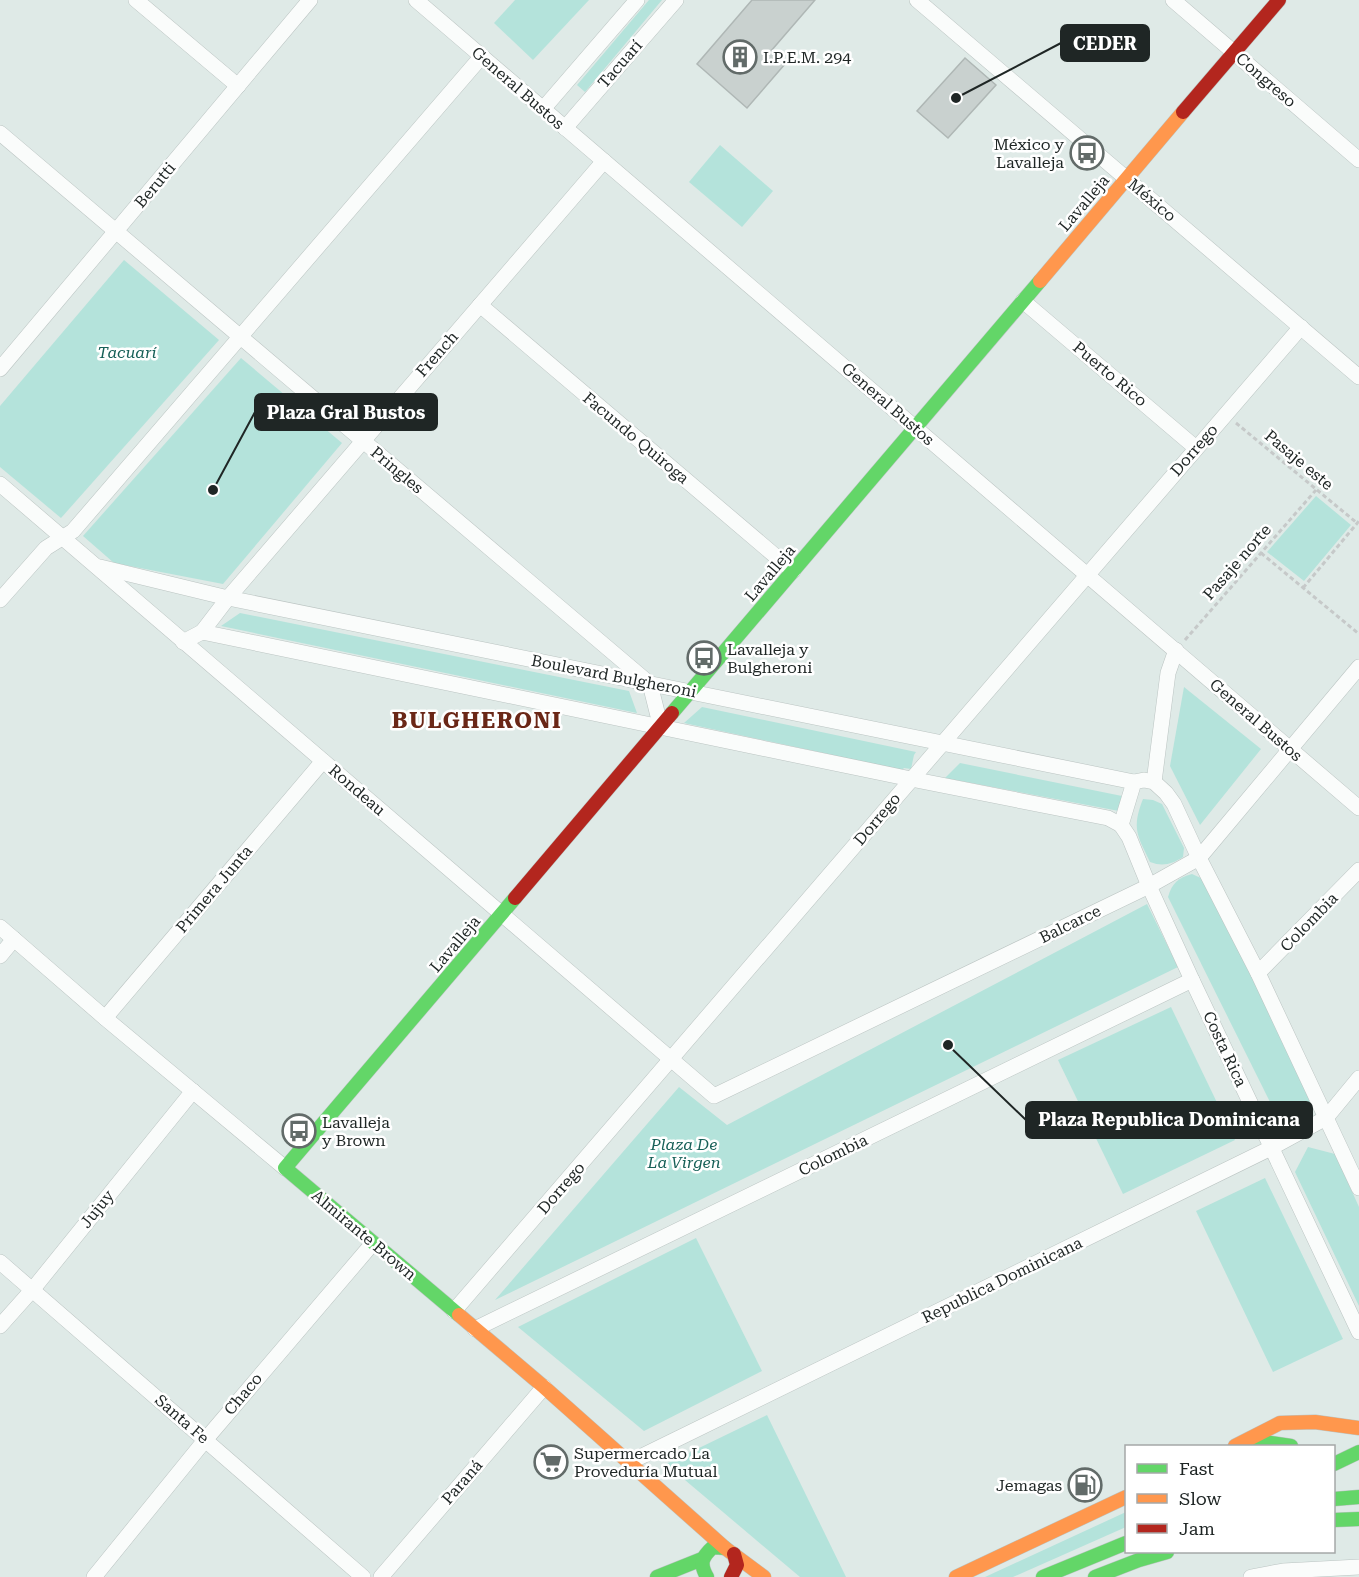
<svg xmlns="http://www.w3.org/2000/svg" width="1359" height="1577" viewBox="0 0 1359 1577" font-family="'Roboto Serif',serif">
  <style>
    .green { fill: #b4e3db }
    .building { fill: #c9d1cf; stroke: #afb7b5; stroke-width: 1.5 }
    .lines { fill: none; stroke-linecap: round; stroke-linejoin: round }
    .street-casing { stroke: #bbc4c2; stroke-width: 16 }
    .fast-casing { stroke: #bbc4c2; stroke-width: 15 }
    .slow-casing { stroke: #bbc4c2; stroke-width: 15 }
    .jam-casing { stroke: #bbc4c2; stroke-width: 15 }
    .path { stroke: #c6c9c9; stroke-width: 3; stroke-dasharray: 4.5 3; stroke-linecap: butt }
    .street { stroke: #fafcfb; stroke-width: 15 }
    .fast { stroke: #63d668; stroke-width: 14 }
    .slow { stroke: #ff974d; stroke-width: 14 }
    .jam { stroke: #b3261e; stroke-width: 14 }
    .labels { text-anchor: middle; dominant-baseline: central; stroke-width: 5; stroke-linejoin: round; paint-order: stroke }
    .poi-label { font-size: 16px; fill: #1f2625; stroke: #fff; text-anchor: start }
    .street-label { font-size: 16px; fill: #1f2625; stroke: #fff }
    .park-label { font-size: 16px; font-style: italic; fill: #176058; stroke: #fff }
    .district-label { font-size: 22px; font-weight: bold; letter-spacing: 1.5px; fill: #6a2717; stroke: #fff }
    .leader { fill: none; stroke: #1f2625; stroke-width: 2 }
    .callout-dot { fill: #1f2625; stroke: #fff; stroke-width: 2 }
    .callout { fill: #1f2625; stroke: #1f2625; stroke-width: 2 }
    .callout-label { font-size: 18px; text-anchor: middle; font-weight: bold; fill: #fff }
  </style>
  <rect width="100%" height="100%" fill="#dfeae7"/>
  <g class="green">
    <polygon points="515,0 589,0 533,60 494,23"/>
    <polygon points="649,0 662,0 585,92 577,85"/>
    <polygon points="720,145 773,191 742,227 689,182"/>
    <polygon points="124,260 219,340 61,518 0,467 0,406"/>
    <polygon points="241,358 342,443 223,584 114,563 83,536"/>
    <polygon points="1316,496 1351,525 1304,581 1267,552"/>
    <polygon points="240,613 629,691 637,713 221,626"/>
    <polygon points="1184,687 1261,749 1200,825 1170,766"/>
    <polygon points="702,707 916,752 914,755 911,769 904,768 902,770 684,723"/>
    <polygon points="960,763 1122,796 1119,811 945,778"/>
    <path d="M1143,799L1153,800L1162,804L1184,848L1183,857C1172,864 1163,867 1150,862C1138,836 1131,829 1143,799Z"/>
    <path d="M1192,874L1203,879L1316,1103C1305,1114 1297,1117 1282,1119L1276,1114L1168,897C1172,883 1178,878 1192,874Z"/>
    <polygon points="1147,904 1178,967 495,1300 679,1087 727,1125"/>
    <polygon points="1171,1007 1235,1140 1123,1194 1058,1060"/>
    <polygon points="1308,1147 1335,1154 1359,1207 1359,1306 1295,1172"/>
    <polygon points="1265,1178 1343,1339 1273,1372 1196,1211"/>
    <polygon points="696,1238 762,1371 644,1431 518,1327"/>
    <polygon points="767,1415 846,1577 800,1577 666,1464"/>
    <polygon points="1126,1512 1126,1527 1013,1577 985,1577"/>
  </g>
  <g class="building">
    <polygon points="752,0 815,0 771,51 785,64 747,108 697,64"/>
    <polygon points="965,58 996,85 948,138 917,111"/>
  </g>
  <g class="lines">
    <g class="street-casing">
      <g id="street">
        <polyline points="136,0 238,86"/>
        <polyline points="416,0 1359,808"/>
        <polyline points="917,0 1359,377"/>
        <polyline points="1173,0 1359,160"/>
        <polyline points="543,109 637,0"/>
        <polyline points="565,128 676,0"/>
        <polyline points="0,133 650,684 661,728"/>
        <polyline points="1023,301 1196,448"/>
        <polyline points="480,305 793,571"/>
        <polyline points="0,369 310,0"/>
        <polyline points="0,484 714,1096 1149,886 1199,858 1359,667"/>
        <polyline points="100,567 228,598 1134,782"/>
        <polyline points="0,600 46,548 73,531 482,56"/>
        <polyline points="202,632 228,598 604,161"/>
        <polyline points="183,642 202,632 911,779 1108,818 1121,825"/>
        <polyline points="1154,782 1168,673 1176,650"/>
        <polyline points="0,927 105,1018 285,1168"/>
        <polyline points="0,956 14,939"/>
        <polyline points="1258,973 1359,870"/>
        <polyline points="105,1018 323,761"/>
        <polyline points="1359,1188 1258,973 1199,858 1174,804 1166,793 1154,782 1144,780 1134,782 1121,825 1129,837 1149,886 1192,980 1359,1332"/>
        <polyline points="0,1262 363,1577"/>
        <path d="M454,1311C738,985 1017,654 1301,327"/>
        <polyline points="0,1326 33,1289 193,1091"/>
        <polyline points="475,1329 1192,980"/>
        <polyline points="630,1462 1271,1148 1326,1118 1359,1078"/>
        <polyline points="94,1577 206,1439 373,1243"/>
        <polyline points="381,1577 544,1387"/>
        <polyline points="1251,1577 1283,1571 1359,1567"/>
      </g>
    </g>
    <g class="fast-casing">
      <g id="fast">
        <polyline points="672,713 1040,281"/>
        <polyline points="459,1315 285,1168 515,898"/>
        <polyline points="1250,1440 1291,1446"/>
        <polyline points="1334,1464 1359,1452"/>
        <polyline points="1334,1499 1359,1497"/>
        <polyline points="1334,1520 1359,1519"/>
        <polyline points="657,1577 702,1559"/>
        <path d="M707,1577C699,1563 702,1557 713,1547L725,1548"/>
        <polyline points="1043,1577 1126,1543"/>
        <polyline points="1095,1577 1139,1560 1167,1552"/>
      </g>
    </g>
    <g class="slow-casing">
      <g id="slow">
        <polyline points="1040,281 1183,112"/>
        <polyline points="459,1315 544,1387 725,1548 764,1577"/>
        <polyline points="1235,1446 1280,1423 1315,1422 1359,1428"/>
        <polyline points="956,1577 1126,1497"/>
      </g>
    </g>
    <g class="jam-casing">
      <g id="jam">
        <polyline points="1183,112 1279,0"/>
        <polyline points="515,898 672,713"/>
        <polyline points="731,1577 737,1565 734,1554"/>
      </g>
    </g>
    <g class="path">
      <polyline points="1236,423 1357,523"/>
      <polyline points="1261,553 1359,634"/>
      <polyline points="1303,588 1359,521"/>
      <polyline points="1185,640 1316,490"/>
    </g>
    <use href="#street" class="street"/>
    <use href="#fast" class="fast"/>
    <use href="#slow" class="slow"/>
    <use href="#jam" class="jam"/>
  </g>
  <defs>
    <g id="building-ring" transform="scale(1.725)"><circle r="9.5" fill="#fff" stroke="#626b69" stroke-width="1.5"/><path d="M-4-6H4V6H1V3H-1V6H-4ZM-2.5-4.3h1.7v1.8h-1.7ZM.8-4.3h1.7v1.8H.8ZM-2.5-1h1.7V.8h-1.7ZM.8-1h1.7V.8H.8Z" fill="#626b69"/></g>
    <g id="bus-ring" transform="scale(1.725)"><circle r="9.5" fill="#fff" stroke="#626b69" stroke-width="1.5"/><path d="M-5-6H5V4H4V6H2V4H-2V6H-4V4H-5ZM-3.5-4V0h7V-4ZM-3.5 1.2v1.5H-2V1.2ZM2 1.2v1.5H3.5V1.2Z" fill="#626b69"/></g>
    <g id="supermarket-ring" transform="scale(1.725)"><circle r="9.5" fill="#fff" stroke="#626b69" stroke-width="1.5"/><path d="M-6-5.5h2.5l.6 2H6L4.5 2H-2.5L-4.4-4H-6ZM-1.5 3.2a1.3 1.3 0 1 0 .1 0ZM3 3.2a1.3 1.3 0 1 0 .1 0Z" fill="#626b69"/></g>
    <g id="fuel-ring" transform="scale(1.725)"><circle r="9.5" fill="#fff" stroke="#626b69" stroke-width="1.5"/><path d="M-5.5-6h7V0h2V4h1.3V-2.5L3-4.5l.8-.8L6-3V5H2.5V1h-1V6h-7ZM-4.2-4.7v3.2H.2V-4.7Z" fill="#626b69"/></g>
  </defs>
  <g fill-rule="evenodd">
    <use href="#building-ring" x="740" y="57"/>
    <use href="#bus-ring" x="1087" y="153"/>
    <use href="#bus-ring" x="704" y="658"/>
    <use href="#bus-ring" x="299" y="1131"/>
    <use href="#supermarket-ring" x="551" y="1462"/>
    <use href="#fuel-ring" x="1085" y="1485"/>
  </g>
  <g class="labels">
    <g class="poi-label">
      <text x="763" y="57">I.P.E.M. 294</text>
      <text x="1064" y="144" text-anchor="end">México y<tspan x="1064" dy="18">Lavalleja</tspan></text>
      <text x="727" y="649">Lavalleja y<tspan x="727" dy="18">Bulgheroni</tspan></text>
      <text x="322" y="1122">Lavalleja<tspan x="322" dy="18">y Brown</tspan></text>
      <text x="574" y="1453">Supermercado La<tspan x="574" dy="18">Proveduría Mutual</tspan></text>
      <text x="1062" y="1485" text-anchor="end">Jemagas</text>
    </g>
    <g class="street-label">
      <text transform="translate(620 64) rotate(-49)">Tacuarí</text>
      <text transform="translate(1266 80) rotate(41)">Congreso</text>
      <text transform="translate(518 88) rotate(41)">General Bustos</text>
      <text transform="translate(155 185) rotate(-50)">Berutti</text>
      <text transform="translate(1152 200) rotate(40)">México</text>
      <text transform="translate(1084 203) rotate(-50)">Lavalleja</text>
      <text transform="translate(437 354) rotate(-49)">French</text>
      <text transform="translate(1110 374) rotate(40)">Puerto Rico</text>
      <text transform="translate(888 404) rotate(41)">General Bustos</text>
      <text transform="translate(636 438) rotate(40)">Facundo Quiroga</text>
      <text transform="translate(1194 450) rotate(-49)">Dorrego</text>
      <text transform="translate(1299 460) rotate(40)">Pasaje este</text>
      <text transform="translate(397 470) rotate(40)">Pringles</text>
      <text transform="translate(1237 562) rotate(-49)">Pasaje norte</text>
      <text transform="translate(770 573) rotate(-50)">Lavalleja</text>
      <text transform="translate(614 676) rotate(11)">Boulevard Bulgheroni</text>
      <text transform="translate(1256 720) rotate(41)">General Bustos</text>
      <text transform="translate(357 790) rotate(41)">Rondeau</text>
      <text transform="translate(877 819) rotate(-50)">Dorrego</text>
      <text transform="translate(214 889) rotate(-50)">Primera Junta</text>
      <text transform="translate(1309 922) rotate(-46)">Colombia</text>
      <text transform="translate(1070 924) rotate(-26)">Balcarce</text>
      <text transform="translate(455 944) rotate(-50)">Lavalleja</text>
      <text transform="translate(1225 1049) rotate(65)">Costa Rica</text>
      <text transform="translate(833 1155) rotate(-26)">Colombia</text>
      <text transform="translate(561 1188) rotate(-49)">Dorrego</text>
      <text transform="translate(97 1209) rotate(-51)">Jujuy</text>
      <text transform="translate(364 1235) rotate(40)">Almirante Brown</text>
      <text transform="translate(1002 1280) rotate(-26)">Republica Dominicana</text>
      <text transform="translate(243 1394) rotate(-50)">Chaco</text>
      <text transform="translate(182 1419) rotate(41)">Santa Fe</text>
      <text transform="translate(462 1482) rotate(-49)">Paraná</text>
    </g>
    <g class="park-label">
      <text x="127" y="352">Tacuarí</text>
      <text x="684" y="1144">Plaza De<tspan x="684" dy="18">La Virgen</tspan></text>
    </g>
    <g class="district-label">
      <text x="477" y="720">BULGHERONI</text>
    </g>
  </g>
  <path class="leader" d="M956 98L1061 43M213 490L255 412M948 1045L1026 1120"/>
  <g class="callout-dot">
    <circle cx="956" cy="98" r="6"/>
    <circle cx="213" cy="490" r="6"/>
    <circle cx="948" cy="1045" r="6"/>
  </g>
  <g class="callout">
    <rect x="1061" y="25" width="88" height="36" rx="6"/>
    <rect x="255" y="394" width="182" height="36" rx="6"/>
    <rect x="1026" y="1102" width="286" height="36" rx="6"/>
  </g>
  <g class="callout-label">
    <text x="1105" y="50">CEDER</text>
    <text x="346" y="419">Plaza Gral Bustos</text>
    <text x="1169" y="1126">Plaza Republica Dominicana</text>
  </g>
  <rect x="1125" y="1445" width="210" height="108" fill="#ffffff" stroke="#a5a8a8" stroke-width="1.5"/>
  <rect x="1137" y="1464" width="30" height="9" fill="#63d668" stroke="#a5a8a8" stroke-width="1.5"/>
  <text x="1179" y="1475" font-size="18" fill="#1f2625">Fast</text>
  <rect x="1137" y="1494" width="30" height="9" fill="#ff974d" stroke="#a5a8a8" stroke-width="1.5"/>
  <text x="1179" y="1505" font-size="18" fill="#1f2625">Slow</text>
  <rect x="1137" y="1524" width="30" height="9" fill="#b3261e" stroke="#a5a8a8" stroke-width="1.5"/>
  <text x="1179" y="1535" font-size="18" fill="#1f2625">Jam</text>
</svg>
